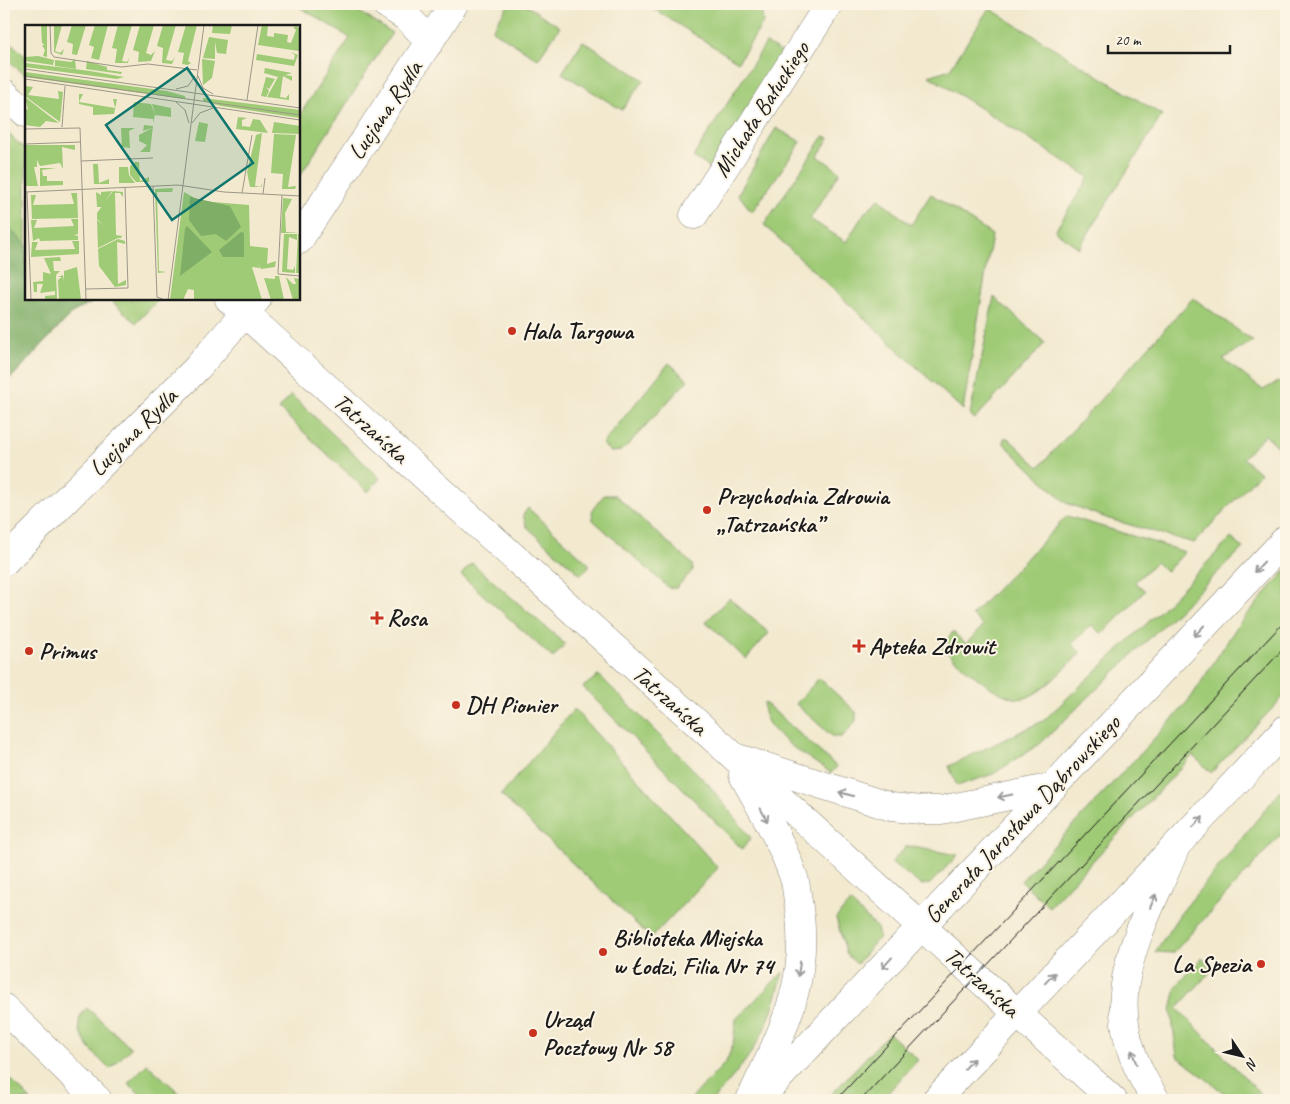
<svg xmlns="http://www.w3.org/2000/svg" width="1290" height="1104" viewBox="0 0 1290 1104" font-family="Caveat,sans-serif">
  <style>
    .green { fill: #9fca76; stroke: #5e7349 }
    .forest { fill: #7fae67; stroke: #4e6542 }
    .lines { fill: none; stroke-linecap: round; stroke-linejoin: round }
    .minor-casing { stroke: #878276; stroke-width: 29 }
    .major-casing { stroke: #878276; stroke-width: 29 }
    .minor { stroke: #fff; stroke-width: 28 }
    .major { stroke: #fff; stroke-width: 28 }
    .tram { stroke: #1c1c1c; stroke-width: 1 }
    .oneway { stroke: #999 }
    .poi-dot { fill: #c8321e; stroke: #fcf5e5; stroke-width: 2 }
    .labels { text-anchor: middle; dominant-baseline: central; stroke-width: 4; stroke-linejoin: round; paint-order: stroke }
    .street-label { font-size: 24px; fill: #1c1c1c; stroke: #fcf5e5 }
    .poi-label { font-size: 24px; font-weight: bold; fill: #1c1c1c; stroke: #fcf5e5; text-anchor: start }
    .inset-road { fill: none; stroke: #9c9787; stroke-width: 1 }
    .view { fill: #0f766e; fill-opacity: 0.15; stroke: #0f766e; stroke-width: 2.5 }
    .inset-edge { fill: none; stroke: #1c1c1c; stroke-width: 2.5 }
  </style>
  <rect width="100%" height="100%" fill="#fcf5e5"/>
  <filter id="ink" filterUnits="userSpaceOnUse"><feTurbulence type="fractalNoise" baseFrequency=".02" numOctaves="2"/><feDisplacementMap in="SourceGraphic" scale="10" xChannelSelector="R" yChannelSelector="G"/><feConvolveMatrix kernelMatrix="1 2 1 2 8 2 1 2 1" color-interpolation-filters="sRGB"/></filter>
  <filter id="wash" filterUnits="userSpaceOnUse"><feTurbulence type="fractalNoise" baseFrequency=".0096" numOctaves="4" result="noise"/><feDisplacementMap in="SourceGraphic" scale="20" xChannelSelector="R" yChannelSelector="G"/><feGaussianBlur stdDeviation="1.12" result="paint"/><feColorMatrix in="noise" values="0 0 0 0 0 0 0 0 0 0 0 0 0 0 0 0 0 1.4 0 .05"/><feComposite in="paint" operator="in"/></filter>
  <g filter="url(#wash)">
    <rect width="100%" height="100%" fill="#f2e9cf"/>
    <g class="green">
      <polygon points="295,4 347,4 392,33 299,177 299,116 350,38"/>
      <polygon points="509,4 524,4 560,27 538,59 492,30"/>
      <polygon points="646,4 761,4 763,23 738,62"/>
      <polygon points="989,8 1162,115 1079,248 1055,231 1089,177 929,76 950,69"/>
      <polygon points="4,36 26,57 26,76 4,56"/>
      <polygon points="583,41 644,80 622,110 562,73"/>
      <polygon points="766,43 785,55 711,168 693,157"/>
      <polygon points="776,128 801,142 752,212 738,194"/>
      <polygon points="4,130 26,150 26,299 96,299 91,303 73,312 11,378 4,374"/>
      <polygon points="824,136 829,138 818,156 840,172 810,219 846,242 865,212 879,199 911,225 931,194 992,235 963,410 764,225"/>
      <polygon points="994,297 1045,343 975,419 970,415"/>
      <polygon points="1193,298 1253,341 1223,359 1263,390 1286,378 1286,447 1282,451 1265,435 1243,458 1260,473 1194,543 1109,519 1066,503 1003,443 1004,438 1008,438 1039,467"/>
      <polygon points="109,299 159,299 136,323"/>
      <polygon points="669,363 688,380 622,451 611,452 602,444"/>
      <polygon points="291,395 380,478 368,492 279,409"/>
      <polygon points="604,495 615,495 692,564 693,570 676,588 669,588 593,520 592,510"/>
      <polygon points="528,508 590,565 581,575 527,527 523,515"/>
      <path d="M1067,516L1185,552L1166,572L1156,562L1135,582L1145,591L1102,634L1091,625L1072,644L1081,653C1065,667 1047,689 1028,697C1004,708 958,661 941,647L953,632L966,644L983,626L972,615Z"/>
      <polygon points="1231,538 1243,548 1041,743 993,774 957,786 949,766 1043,721 1162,609"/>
      <polygon points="472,563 565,644 553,658 461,575"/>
      <polygon points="1286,570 1286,694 1211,773 1193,755 1049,907 1021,881 1178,713 1192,696 1238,625"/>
      <polygon points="729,598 769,633 746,659 706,622"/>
      <polygon points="599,675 708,784 751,838 742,849 583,687"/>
      <polygon points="819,678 856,712 856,721 842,737 833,737 796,704"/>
      <path d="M764,702L837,767L831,773C811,758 757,731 764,702Z"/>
      <polygon points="574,709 718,868 651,938 501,795"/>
      <polygon points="1286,784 1286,829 1173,953 1155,952 1180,914"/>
      <polygon points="907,846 958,855 930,884 921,885 891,862"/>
      <polygon points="850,902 877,928 879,937 857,964 847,955 836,918"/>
      <polygon points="1202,958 1213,969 1177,1008 1261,1094 1253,1100 1233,1100 1177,1056 1171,1011 1176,987"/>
      <path d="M783,972C768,1034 754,1053 713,1100H690L726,1062L733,1045L736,1019Z"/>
      <path d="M87,1008L131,1048L110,1069C96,1056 64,1027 87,1008Z"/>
      <polygon points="889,1033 918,1060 881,1100 826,1100"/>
      <polygon points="147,1064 187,1100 147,1100 128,1083"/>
      <polygon points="4,1073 31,1100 4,1100"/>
    </g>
    <polygon class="forest" points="4,224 26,244 26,299 86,299 91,303 73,312 11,378 4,374"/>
  </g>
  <g filter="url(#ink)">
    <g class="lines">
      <g class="minor-casing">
        <g id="minor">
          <polyline points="386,4 409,19 430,42"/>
          <polyline points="4,93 26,113"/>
          <polyline points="694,215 829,4"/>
          <polyline points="299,240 454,4"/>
          <polyline points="229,299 1113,1100"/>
          <polyline points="4,562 197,368 257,299"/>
          <polyline points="741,759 891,807 921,810 941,810 1053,787"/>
          <path d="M743,775C761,808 782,842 794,878C797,887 797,898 799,908C810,983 781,1034 750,1100"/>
          <polyline points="4,1008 98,1100"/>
          <path d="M1156,1100C1092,1004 1136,942 1175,849"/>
        </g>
      </g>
      <g class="major-casing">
        <g id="major">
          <polyline points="758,1100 1286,539"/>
          <polyline points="936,1100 1286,729"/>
        </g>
      </g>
      <use href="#minor" class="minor"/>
      <use href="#major" class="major"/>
      <g class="tram">
        <polyline points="836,1100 1286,620"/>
        <polyline points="861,1100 1286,646"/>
      </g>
    </g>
    <defs><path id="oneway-shaft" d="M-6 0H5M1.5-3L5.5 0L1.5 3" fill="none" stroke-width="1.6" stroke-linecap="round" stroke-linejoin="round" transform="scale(1.25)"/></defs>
    <g class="oneway">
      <use href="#oneway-shaft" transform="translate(1259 567) rotate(133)"/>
      <use href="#oneway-shaft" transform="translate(1199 631) rotate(133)"/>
      <use href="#oneway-shaft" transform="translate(846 794) rotate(-164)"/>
      <use href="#oneway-shaft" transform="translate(1005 796) rotate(169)"/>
      <use href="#oneway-shaft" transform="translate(764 815) rotate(62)"/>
      <use href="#oneway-shaft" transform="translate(1198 822) rotate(-46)"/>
      <use href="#oneway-shaft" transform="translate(1153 901) rotate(-67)"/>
      <use href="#oneway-shaft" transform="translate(887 963) rotate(132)"/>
      <use href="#oneway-shaft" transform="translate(799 969) rotate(99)"/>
      <use href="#oneway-shaft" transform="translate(1050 978) rotate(-46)"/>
      <use href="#oneway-shaft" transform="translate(1134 1057) rotate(-109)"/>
      <use href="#oneway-shaft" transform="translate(969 1064) rotate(-48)"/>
    </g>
  </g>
  <g class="poi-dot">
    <circle cx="512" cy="331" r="5"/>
    <circle cx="707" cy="510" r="5"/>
    <path d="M374.5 610.5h5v5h5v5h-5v5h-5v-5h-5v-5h5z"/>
    <path d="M856.5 638.5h5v5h5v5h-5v5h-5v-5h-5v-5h5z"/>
    <circle cx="29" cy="651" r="5"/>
    <circle cx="456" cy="705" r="5"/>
    <circle cx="603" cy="952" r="5"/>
    <circle cx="1261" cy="964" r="5"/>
    <circle cx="533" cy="1033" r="5"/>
  </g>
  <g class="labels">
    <g class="street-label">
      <text transform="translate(761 109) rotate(-57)">Michała Bałuckiego</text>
      <text transform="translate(385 110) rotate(-56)">Lucjana Rydla</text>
      <text transform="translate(371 428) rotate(42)">Tatrzańska</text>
      <text transform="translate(133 432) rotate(-45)">Lucjana Rydla</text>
      <text transform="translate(670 700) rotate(42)">Tatrzańska</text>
      <text transform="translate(1022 819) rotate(-47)">Generała Jarosława Dąbrowskiego</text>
      <text transform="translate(982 982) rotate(42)">Tatrzańska</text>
    </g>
    <g class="poi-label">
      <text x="522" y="331">Hala Targowa</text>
      <text x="717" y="496">Przychodnia Zdrowia<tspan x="717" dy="28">„Tatrzańska”</tspan></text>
      <text x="387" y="618">Rosa</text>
      <text x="869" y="646">Apteka Zdrowit</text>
      <text x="39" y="651">Primus</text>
      <text x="466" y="705">DH Pionier</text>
      <text x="613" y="938">Biblioteka Miejska<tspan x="613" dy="28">w Łodzi, Filia Nr 74</tspan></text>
      <text x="1251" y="964" text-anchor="end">La Spezia</text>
      <text x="543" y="1019">Urząd<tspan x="543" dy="28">Pocztowy Nr 58</tspan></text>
    </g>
  </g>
  <g transform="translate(25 25)">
    <rect width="275" height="275" fill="#f2e9cf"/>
    <path d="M16,0H22V32L18,31L20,25L17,20H20L17,18ZM29,0H37L30,26L35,28L39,24L37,30L29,27ZM47,0H61L52,30L47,29L48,19L42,17ZM70,0H83L74,35L66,33L69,22L64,20ZM93,0H107L97,36L102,37L104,33L103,38H90L92,24L87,23ZM115,0H129L121,28L126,30L130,26L126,36L113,37L114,27L108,25ZM138,0H151L141,35L147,36L150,32L147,39L137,38L138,23L132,21ZM161,0H172L163,36L166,38L163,40L157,39L159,28L153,27ZM188,0H207L205,9L187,8ZM237,0H243L242,11L249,12V8L263,10L262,17L266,18L271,5L268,2L272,1L275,5L274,26L233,20ZM184,12L203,15L201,29L192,28L190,17V34L178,33ZM266,27L273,30L269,41L231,35L232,29L269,35L270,30ZM13,31L29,35L28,40L0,36V32ZM50,34L51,44L30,41V35L46,37ZM177,34L190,36L187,53L178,60ZM62,36L82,42V45L97,47L96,49L61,44ZM0,38L65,46L99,52L92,54L0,42ZM240,43L267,48L260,50L267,51V56L258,51L255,72L261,73L264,69V75L242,72L253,52L239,48ZM0,47L142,66L160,71V74L0,52ZM241,52L250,54L244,64L241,62L244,66L241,72L236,71ZM0,61L8,62L3,70L34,74L33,66L38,67L35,97L0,71ZM54,69H58L54,77L90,83L88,74H92L89,89L68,90V82L54,79ZM0,72L23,90L34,98L21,96L15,102L0,100V85L3,84ZM178,73L275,85V93L196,81L178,76ZM109,77L126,79L130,90L128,98V94L108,92ZM127,79L146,83V92L130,90ZM213,92L222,93L217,95V101L225,102L228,94L235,95L243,108L211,104ZM174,97L183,99L180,117L170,116ZM249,97L275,101V109L247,108ZM119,100L128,101L125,127H115L122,120L114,116V110L127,103L118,106ZM96,103H110L104,106L105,123L97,122ZM237,108L230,161L236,162L237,158V162H225L222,147L231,110ZM249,109L271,110L263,162L271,161L270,164H257L258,149L246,148ZM0,120H50V125L37,122L38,144L35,138L15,141L12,135V142H9L13,161H0ZM110,137H114L115,156L124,152V157H111L105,150V141ZM68,139H73L74,158L84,154V159H69ZM94,142H103L104,150L110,158H94ZM15,143H31L17,145L18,151H22V156H38V160L15,161ZM148,163L147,167H132L134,246L141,247L133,248L130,164ZM87,166L77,182H72L71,167L76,170V167ZM88,166L98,167V172L95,168H90L91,210L97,211L99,207L96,213H93L84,206L72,194V188ZM159,167L175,176L224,180L225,221L243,223L242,239L251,236L250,242L236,244L232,237L235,243L227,242L237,275H169V265L163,264L158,275H145ZM46,168H52L53,193L7,194L6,170H11L8,180L49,179ZM258,173L267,174L260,188L261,207L275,208H256ZM46,194H53V209L49,210L53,211V215L15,216L14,213L8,216L6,195H12L9,203L49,201ZM72,195L93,213L73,223ZM259,209H272V215L264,212L262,244L268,245L270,241V248L257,247ZM273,209H275V248H271ZM93,214L100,216V219L92,217L93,259L101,255V260L90,262L74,241L73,224ZM47,216H54V229L6,232L7,217H13L10,225L50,224ZM35,232L36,236H28L29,246H35L31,250L32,274L20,275V271L30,270V266L15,268L18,259H12V267H9L8,257L18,256V247L26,249L19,233ZM52,242L56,275H34L33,255L37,252H33L38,250L39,256V246ZM250,251H254L259,275H246L239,253L250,254ZM261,252L268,259H271L269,253L275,254V275H268Z" fill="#9fca76"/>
    <path d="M165,172L205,181L216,202L201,216L191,209L176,211L164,195ZM162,201L187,227L155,251L160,204ZM216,207L219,208V232H198L194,225Z" fill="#7fae67"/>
    <path class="inset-road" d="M25,0L26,28L29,32L96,42L123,39L172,45M0,44L275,83M0,51L275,90M173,51L178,63L188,69M0,54L275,95M151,64L163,61L170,51M222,75L233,0M151,77L160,85L164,98M167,98L175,88L188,83M37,102L40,61M0,104L55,103L61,275M1,119L56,117M56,136L128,133M128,161L132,272L140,275M0,167L153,160L199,167L275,171M2,167L6,275M217,168L227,110M238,169L240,153M257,170L253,249L275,251M61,264L103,263L100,162M143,275L179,0"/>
    <path class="view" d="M162,43L228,138L147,195L81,100Z"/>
    <rect width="275" height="275" class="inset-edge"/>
  </g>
  <rect width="1290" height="1104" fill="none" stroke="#fcf5e5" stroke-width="20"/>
  <g transform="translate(1242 1056) rotate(125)" stroke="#fcf5e5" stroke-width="4" paint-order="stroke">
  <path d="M0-4L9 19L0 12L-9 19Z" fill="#1c1c1c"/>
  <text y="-8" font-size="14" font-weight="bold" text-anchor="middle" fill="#1c1c1c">N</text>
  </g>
  <path d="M1108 45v8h122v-8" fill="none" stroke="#1c1c1c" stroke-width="2.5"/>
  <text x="1115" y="45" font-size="15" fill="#1c1c1c" stroke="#fcf5e5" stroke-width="4" paint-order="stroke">20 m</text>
</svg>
